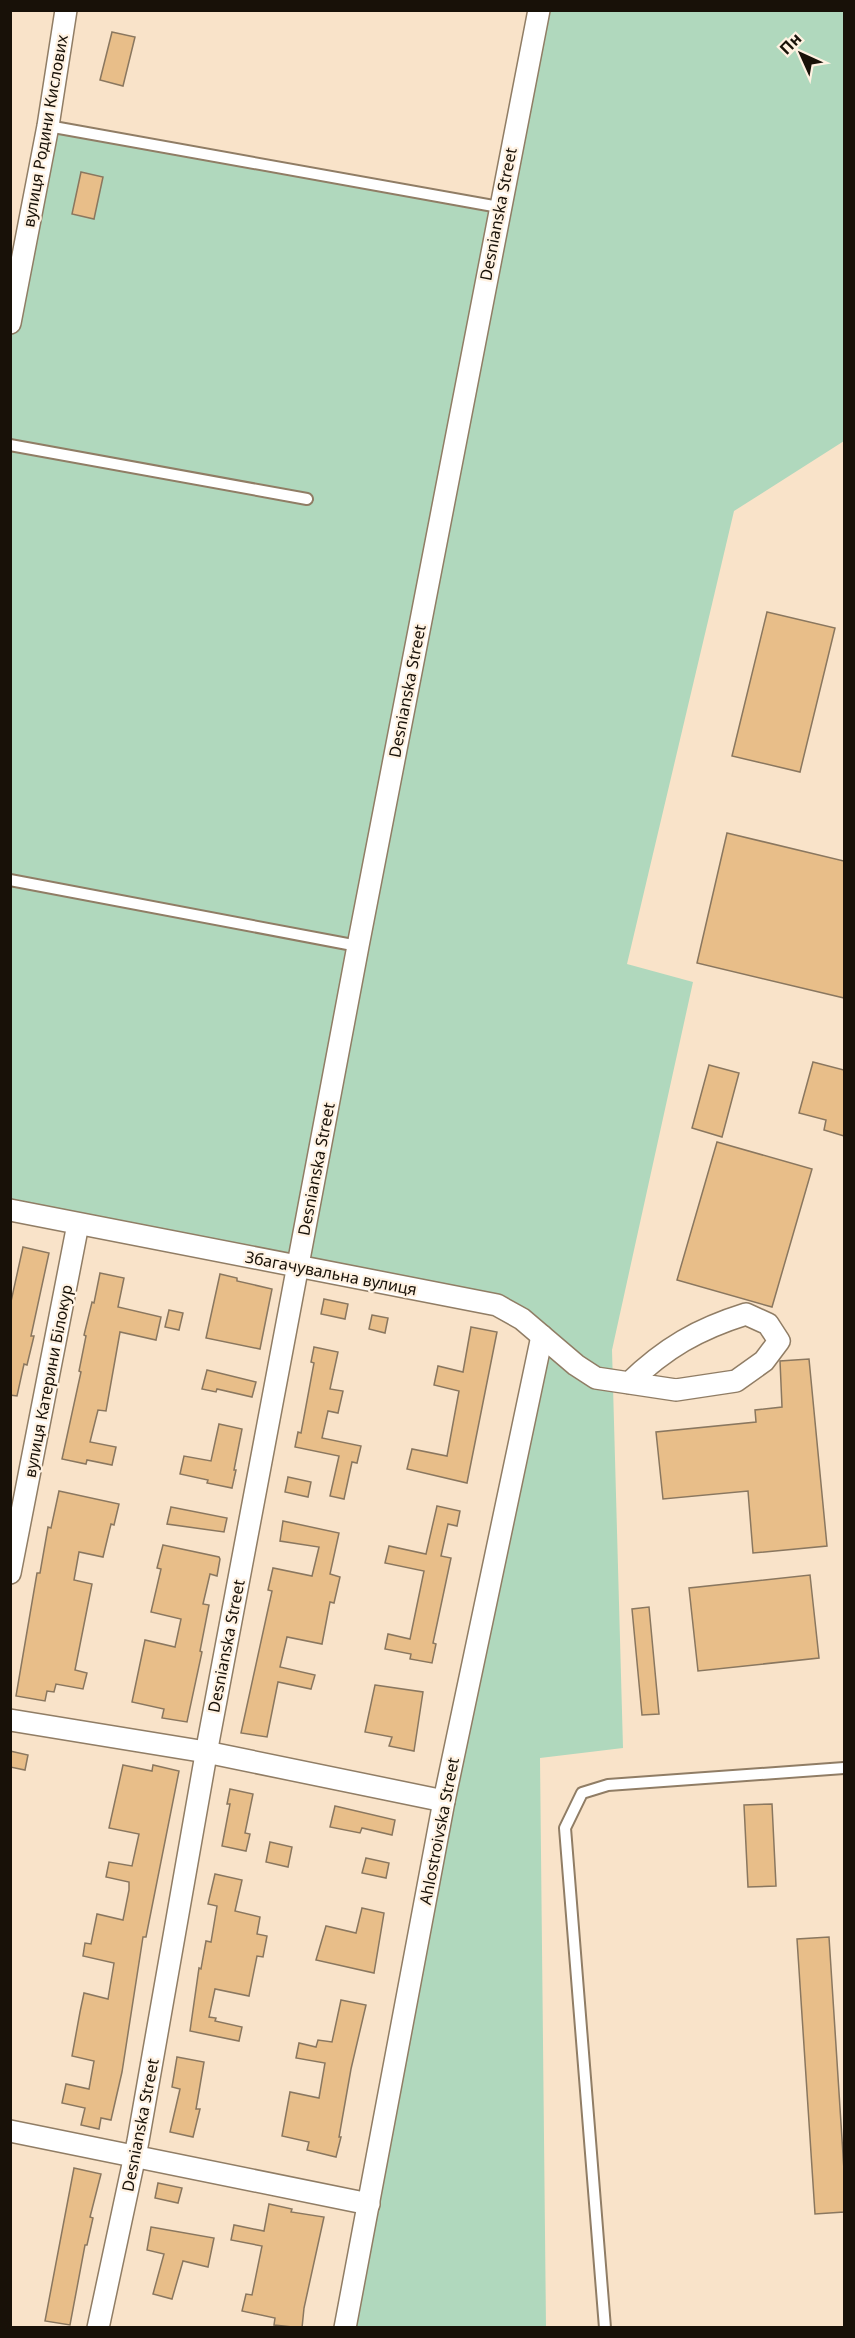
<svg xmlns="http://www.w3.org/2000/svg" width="855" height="2338" viewBox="0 0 855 2338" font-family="'Noto Sans',sans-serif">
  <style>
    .green { fill: #b0d8bd }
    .building { fill: #e8be89; stroke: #8a775f; stroke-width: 1.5 }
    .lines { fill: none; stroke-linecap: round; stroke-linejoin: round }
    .lane-casing { stroke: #907d65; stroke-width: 14 }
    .street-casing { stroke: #907d65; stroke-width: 24 }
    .lane { stroke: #fff; stroke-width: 10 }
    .street { stroke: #fff; stroke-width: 21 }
    .labels { text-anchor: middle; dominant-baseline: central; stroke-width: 4.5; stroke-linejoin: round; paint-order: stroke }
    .street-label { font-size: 16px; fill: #181108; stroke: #fff2e2 }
  </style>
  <rect width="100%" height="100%" fill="#f9e3c9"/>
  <polygon class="green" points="539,11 844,11 844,441 734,511 627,964 693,982 612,1350 623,1748 540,1758 546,2327 345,2327 542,1336 522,1319 11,1210 10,323 48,126 499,207"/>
  <g class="building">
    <polygon points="112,32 135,37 123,86 100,80"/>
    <polygon points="81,172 103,177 94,219 72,214"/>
    <polygon points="767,612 835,628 800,772 732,756"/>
    <polygon points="727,833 844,861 844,998 697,963"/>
    <polygon points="813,1062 844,1070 844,1136 824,1130 826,1120 799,1113"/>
    <polygon points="709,1065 739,1073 722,1137 692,1128"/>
    <polygon points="717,1142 812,1169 772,1307 677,1280"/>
    <polygon points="23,1247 49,1253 31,1336 34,1336 27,1365 24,1364 17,1396 10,1395 10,1306"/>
    <polygon points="100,1273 124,1278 118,1307 161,1317 156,1340 120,1332 106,1411 98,1410 90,1442 116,1447 112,1465 87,1460 86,1464 62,1459 81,1372 79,1371 86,1336 84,1335 92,1302 94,1303"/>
    <polygon points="220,1274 237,1278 237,1281 272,1289 260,1349 206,1338"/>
    <polygon points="324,1299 348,1304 345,1319 321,1314"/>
    <polygon points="169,1310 183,1313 179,1330 165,1327"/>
    <polygon points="372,1315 388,1318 385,1333 369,1329"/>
    <polygon points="471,1327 497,1332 467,1483 407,1469 412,1449 447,1456 459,1391 434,1385 438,1366 463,1372"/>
    <polygon points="314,1347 338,1352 330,1389 343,1391 338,1413 328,1411 322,1438 361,1446 357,1463 352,1462 344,1499 330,1496 339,1456 295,1447 298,1432 301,1433 314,1363 311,1362"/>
    <polygon points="809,1359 827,1546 753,1553 748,1491 663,1499 656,1432 756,1422 755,1410 782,1407 780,1361"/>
    <polygon points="207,1370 256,1382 252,1397 217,1389 216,1392 202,1389"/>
    <polygon points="219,1424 242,1429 234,1470 236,1470 232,1488 207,1483 208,1480 180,1474 184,1456 211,1461"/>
    <polygon points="288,1477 311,1482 308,1497 285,1492"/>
    <polygon points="59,1491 119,1504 114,1525 111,1524 103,1557 79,1552 74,1580 92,1584 75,1670 87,1673 83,1689 56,1684 54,1692 47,1691 45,1701 16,1696 37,1573 40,1573 48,1527 51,1528"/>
    <polygon points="437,1506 460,1511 457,1526 448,1524 441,1556 451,1558 433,1643 436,1644 432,1663 410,1659 411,1654 385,1649 388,1634 410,1639 424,1571 385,1563 389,1546 426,1554"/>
    <polygon points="171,1507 227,1518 224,1532 167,1524"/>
    <polygon points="283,1521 339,1533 330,1574 340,1577 334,1603 330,1602 322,1644 287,1637 280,1667 315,1675 311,1689 278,1682 267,1737 241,1733 272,1591 268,1590 273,1568 312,1576 319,1547 280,1541"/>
    <polygon points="163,1545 219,1557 220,1559 217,1576 210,1574 203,1604 209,1605 200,1651 202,1652 187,1722 162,1718 164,1709 132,1702 145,1640 175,1647 181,1619 151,1612 161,1569 157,1568"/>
    <polygon points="810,1575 819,1658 698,1671 689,1588"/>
    <polygon points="649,1607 659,1714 642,1715 632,1609"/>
    <polygon points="375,1685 423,1692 414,1751 389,1746 392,1737 365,1732"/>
    <polygon points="10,1751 28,1755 25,1770 10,1767"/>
    <polygon points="123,1765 152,1771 153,1765 179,1771 146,1937 143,1937 122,2072 111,2120 101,2118 99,2129 81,2125 85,2108 62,2103 66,2084 89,2089 94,2061 72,2056 80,2012 84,1993 108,1999 114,1963 83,1956 85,1943 91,1944 97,1914 123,1920 129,1890 129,1882 106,1877 109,1862 132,1866 139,1834 109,1828"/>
    <polygon points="230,1789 253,1794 245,1833 250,1834 246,1851 222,1846 230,1804 227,1804"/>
    <polygon points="772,1804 776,1886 748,1887 744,1805"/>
    <polygon points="335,1806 395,1820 392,1835 362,1828 360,1833 330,1827"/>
    <polygon points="270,1842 292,1847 288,1867 266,1862"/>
    <polygon points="366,1858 389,1863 386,1878 362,1873"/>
    <polygon points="215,1874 242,1880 235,1911 260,1917 257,1934 267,1936 263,1957 257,1956 249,1996 215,1989 209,2017 216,2018 215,2021 242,2027 239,2041 190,2031 199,1968 201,1969 206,1941 211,1942 217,1906 208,1904"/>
    <polygon points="362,1908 384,1913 374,1973 316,1960 326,1926 356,1933"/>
    <polygon points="829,1937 844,2170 844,2212 815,2214 797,1939"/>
    <polygon points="341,2000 366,2005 351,2069 339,2137 341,2137 336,2157 307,2150 309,2142 282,2136 290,2092 319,2098 325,2063 296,2058 299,2043 316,2047 318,2040 332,2042"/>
    <polygon points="177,2057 204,2062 196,2109 200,2109 193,2137 170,2132 180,2089 172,2087"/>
    <polygon points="74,2168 101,2174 90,2217 93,2218 87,2245 85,2245 70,2325 45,2321"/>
    <polygon points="158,2183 182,2188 178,2203 155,2198"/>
    <polygon points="269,2204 292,2209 291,2212 324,2217 304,2308 302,2328 274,2325 275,2318 242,2311 246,2294 252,2295 262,2246 231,2240 234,2225 264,2231"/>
    <polygon points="151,2227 214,2238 208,2267 183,2261 172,2299 153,2294 164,2254 147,2250"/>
  </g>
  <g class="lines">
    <g class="lane-casing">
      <g id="lane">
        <polyline points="48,126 499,207"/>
        <polyline points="10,445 307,499"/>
        <polyline points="10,880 358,946"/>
        <polyline points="605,2328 565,1828 582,1793 608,1785 844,1768"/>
      </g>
    </g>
    <g class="street-casing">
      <g id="street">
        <polyline points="10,323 48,126 66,10"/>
        <path d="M10,1210L497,1305L522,1319L576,1365L596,1378L676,1390L736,1381L764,1361L779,1341L768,1324L746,1314C698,1329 665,1348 629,1383"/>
        <polyline points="10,1573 78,1224"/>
        <polyline points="10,1720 206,1752 444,1801"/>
        <polyline points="10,2131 369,2204"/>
        <polyline points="98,2328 138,2141 208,1743 358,946 539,10"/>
        <polyline points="345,2328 444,1801 542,1336"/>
      </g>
    </g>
    <use href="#lane" class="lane"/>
    <use href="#street" class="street"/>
  </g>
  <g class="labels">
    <g class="street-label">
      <text transform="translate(45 131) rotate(-80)">вулиця Родини Кислових</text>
      <text transform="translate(498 214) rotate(-79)">Desnianska Street</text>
      <text transform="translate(407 691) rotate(-79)">Desnianska Street</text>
      <text transform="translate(316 1169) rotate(-79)">Desnianska Street</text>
      <text transform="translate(331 1273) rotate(11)">Збагачувальна вулиця</text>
      <text transform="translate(48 1381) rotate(-79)">вулиця Катерини Білокур</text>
      <text transform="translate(226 1646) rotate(-79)">Desnianska Street</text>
      <text transform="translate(439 1831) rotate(-79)">Ahlostroivska Street</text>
      <text transform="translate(140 2125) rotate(-79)">Desnianska Street</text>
    </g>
  </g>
  <rect width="855" height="2338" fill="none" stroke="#181108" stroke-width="24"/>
  <g transform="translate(801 54) rotate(315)" stroke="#fff2e2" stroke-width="4.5" paint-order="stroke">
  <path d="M0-4.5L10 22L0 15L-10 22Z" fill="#181108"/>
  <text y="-9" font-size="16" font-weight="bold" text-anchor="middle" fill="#181108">Пн</text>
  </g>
</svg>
